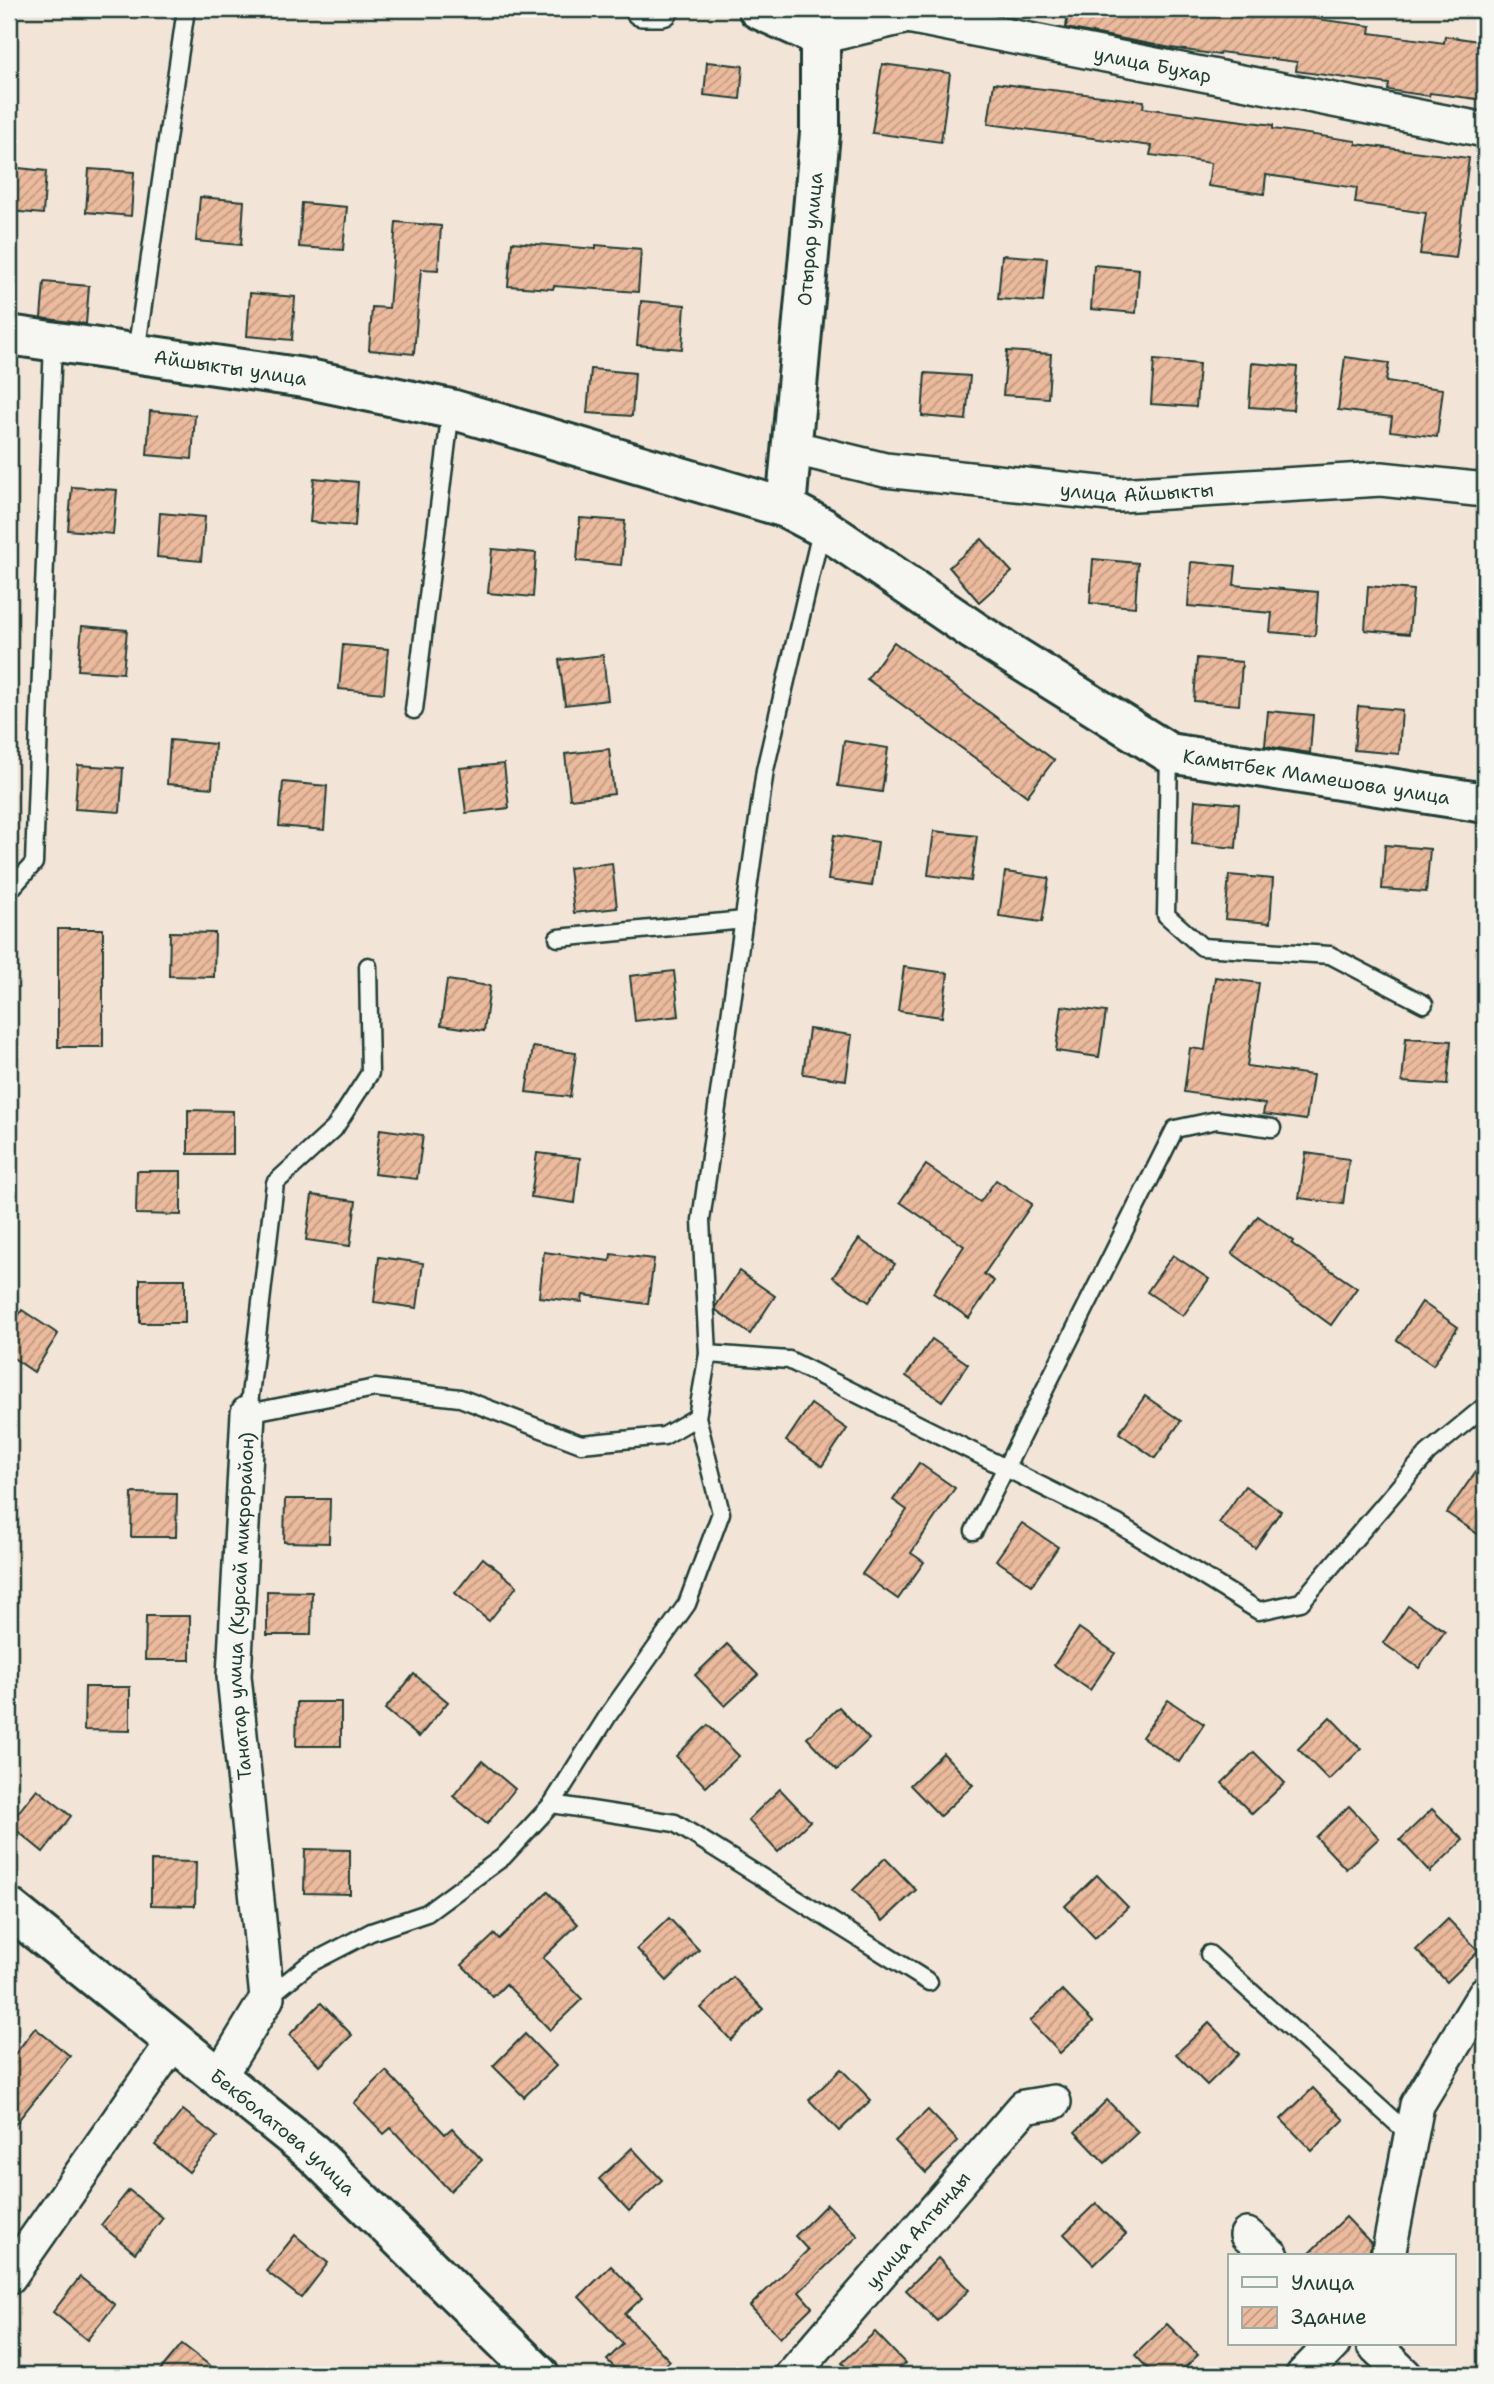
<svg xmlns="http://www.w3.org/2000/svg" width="1494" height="2384" viewBox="0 0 1494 2384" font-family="'Shantell Sans',sans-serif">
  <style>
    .building { fill: url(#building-hatch); stroke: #1f3d34; stroke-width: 2 }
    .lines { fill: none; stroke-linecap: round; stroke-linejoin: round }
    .lane-casing { stroke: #1f3d34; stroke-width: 21 }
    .street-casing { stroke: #1f3d34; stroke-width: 38 }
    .secondary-casing { stroke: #1f3d34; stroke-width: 44 }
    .lane { stroke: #f6f6f2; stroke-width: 16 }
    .street { stroke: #f6f6f2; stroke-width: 33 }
    .secondary { stroke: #f6f6f2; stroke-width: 38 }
    .labels { text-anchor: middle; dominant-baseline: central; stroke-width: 5; stroke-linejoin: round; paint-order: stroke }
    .street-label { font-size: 19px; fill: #1f3d34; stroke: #f6f6f2 }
  </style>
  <defs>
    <pattern id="building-hatch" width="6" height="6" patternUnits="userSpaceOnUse" patternTransform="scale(1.75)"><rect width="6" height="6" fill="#ecba9d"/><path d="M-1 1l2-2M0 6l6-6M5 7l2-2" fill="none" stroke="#bf9881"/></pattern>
  </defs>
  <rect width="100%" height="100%" fill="#f3e4d8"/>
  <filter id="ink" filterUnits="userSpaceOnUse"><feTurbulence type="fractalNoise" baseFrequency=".0143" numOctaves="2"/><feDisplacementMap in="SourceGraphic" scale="14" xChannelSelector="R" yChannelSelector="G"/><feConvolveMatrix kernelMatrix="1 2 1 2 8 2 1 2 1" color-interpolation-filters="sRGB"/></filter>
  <g filter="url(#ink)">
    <g class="building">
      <polygon points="1068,9 1294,9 1293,16 1371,26 1370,33 1444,43 1445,36 1485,42 1485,100 1430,93 1429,96 1388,90 1389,84 1296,71 1297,62 1220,52 1219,55 1171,48 1066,28"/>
      <polygon points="707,62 743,66 740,99 704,95"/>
      <polygon points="882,64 950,73 941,142 872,133"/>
      <polygon points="994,83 1144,101 1143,108 1273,125 1273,129 1356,141 1356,144 1469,158 1456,258 1420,254 1426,213 1355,203 1357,188 1266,175 1264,194 1208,186 1211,163 1150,155 1152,146 988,124"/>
      <polygon points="9,167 46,171 43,214 9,211"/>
      <polygon points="89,169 134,172 131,216 86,212"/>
      <polygon points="200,197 244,201 241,245 196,241"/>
      <polygon points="302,203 347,207 343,250 299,247"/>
      <polygon points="396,222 441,226 438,270 421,269 414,354 369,350 372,307 389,308"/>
      <polygon points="512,242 596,249 596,245 641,249 638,292 554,286 553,289 508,286"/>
      <polygon points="1002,255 1047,258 1043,302 998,299"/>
      <polygon points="1094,265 1139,269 1136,313 1091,309"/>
      <polygon points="44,282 89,286 86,324 41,318"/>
      <polygon points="250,293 295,297 292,340 247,336"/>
      <polygon points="641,301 685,305 682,349 637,345"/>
      <polygon points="1007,351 1051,354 1048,398 1003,395"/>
      <polygon points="1345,357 1389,363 1386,382 1443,389 1437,437 1390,431 1392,417 1338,410"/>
      <polygon points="1154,360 1199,364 1196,407 1151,404"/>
      <polygon points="1252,363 1297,367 1293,410 1249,407"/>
      <polygon points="591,369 635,373 632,416 587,413"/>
      <polygon points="925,373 970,376 966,420 922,416"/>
      <polygon points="150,411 195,415 192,459 147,455"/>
      <polygon points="314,478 358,482 355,526 310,522"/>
      <polygon points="72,487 117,490 113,534 68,530"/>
      <polygon points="160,513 205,517 201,561 157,557"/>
      <polygon points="580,518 625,521 621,565 577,561"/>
      <polygon points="982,539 1012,572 979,602 949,567"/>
      <polygon points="492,549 536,553 533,597 488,593"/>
      <polygon points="1093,559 1138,563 1135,607 1090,603"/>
      <polygon points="1191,562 1236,566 1234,585 1318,592 1315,636 1270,632 1272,613 1188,606"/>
      <polygon points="1368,586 1413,590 1409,634 1365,630"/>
      <polygon points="82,626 127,630 123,673 78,670"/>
      <polygon points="894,642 1054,760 1027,796 867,679"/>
      <polygon points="343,645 388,649 384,693 339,689"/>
      <polygon points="603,655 608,700 565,705 559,660"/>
      <polygon points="1197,658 1242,662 1239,705 1194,701"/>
      <polygon points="1358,706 1402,710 1399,754 1354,750"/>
      <polygon points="1268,711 1313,715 1310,753 1265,746"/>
      <polygon points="170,740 215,744 212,788 167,784"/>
      <polygon points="844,741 888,748 882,792 838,786"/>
      <polygon points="609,749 614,794 570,799 565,754"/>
      <polygon points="504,764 509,808 466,813 460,768"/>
      <polygon points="78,765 123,768 120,812 75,809"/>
      <polygon points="283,782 327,786 324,830 279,826"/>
      <polygon points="1195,800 1239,804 1236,848 1192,844"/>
      <polygon points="934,831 977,836 971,881 928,875"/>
      <polygon points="834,835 878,842 872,886 828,880"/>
      <polygon points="1385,845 1430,849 1426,892 1382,889"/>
      <polygon points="612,863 617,908 574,913 569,868"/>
      <polygon points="1005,872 1049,878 1042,922 999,916"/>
      <polygon points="1229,875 1273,879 1270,923 1225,919"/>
      <rect x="58" y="929" width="45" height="118"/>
      <polygon points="170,932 215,933 214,977 169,976"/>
      <polygon points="904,967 948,973 942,1017 898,1011"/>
      <polygon points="674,971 679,1016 635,1021 630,976"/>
      <polygon points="1215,977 1259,983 1247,1066 1313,1075 1306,1120 1263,1114 1265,1104 1184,1092 1190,1048 1205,1050"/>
      <polygon points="447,980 490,986 484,1031 441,1025"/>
      <polygon points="1062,1006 1106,1012 1099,1057 1056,1051"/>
      <polygon points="809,1029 852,1035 846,1080 803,1074"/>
      <polygon points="1406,1038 1451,1041 1447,1085 1402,1082"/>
      <polygon points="533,1047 576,1053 570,1097 526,1092"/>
      <polygon points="188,1110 233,1111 233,1154 188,1154"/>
      <polygon points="380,1129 423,1135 417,1179 374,1174"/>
      <polygon points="537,1153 580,1158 575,1203 531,1197"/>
      <polygon points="1306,1153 1349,1159 1343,1204 1299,1198"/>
      <polygon points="926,1165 980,1202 996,1180 1032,1204 984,1274 994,1281 969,1318 933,1293 964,1246 900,1202"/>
      <polygon points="137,1171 181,1171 181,1215 136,1214"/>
      <polygon points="312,1195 356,1201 350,1246 306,1240"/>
      <polygon points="1258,1216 1294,1241 1292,1244 1357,1288 1331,1325 1232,1253"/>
      <polygon points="859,1239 895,1264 869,1302 833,1277"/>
      <polygon points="544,1252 610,1261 611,1254 654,1259 648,1304 583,1295 582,1302 539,1297"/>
      <polygon points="1173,1255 1209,1279 1183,1316 1147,1292"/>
      <polygon points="379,1257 423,1263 417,1308 374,1302"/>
      <polygon points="739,1271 775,1296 750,1334 716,1310 716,1306"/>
      <rect x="140" y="1279" width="45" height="44"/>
      <polygon points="1422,1302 1458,1327 1433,1365 1397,1340"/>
      <polygon points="22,1310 58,1334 34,1372 9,1355 9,1330"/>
      <polygon points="932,1339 968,1364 942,1401 906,1376"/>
      <polygon points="1145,1396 1181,1421 1155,1458 1119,1433"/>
      <polygon points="811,1404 847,1429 822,1466 786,1441"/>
      <polygon points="1485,1458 1485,1539 1447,1513"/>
      <polygon points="919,1463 955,1488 911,1553 924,1562 898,1599 862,1574 907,1510 893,1500"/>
      <polygon points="1245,1486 1281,1511 1255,1548 1219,1523"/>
      <polygon points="132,1493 177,1494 176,1537 131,1537"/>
      <polygon points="285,1499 330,1499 329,1543 284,1542"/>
      <polygon points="1022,1523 1058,1547 1032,1585 996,1560"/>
      <polygon points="483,1558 517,1586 489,1621 455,1593"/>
      <polygon points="267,1591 312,1592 311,1635 267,1635"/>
      <polygon points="1408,1606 1445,1631 1419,1668 1383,1643"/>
      <polygon points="146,1616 190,1616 190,1660 145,1660"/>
      <polygon points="1079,1628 1115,1653 1090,1690 1054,1665"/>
      <polygon points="727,1644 758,1675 725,1706 695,1675"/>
      <polygon points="414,1674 448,1702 419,1737 385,1709"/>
      <polygon points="85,1687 130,1687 130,1731 84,1730"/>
      <polygon points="1168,1700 1204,1724 1179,1762 1142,1737"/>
      <polygon points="297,1702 341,1702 341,1746 296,1746"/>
      <polygon points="839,1707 869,1739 837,1770 807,1738"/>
      <polygon points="1330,1717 1361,1749 1329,1780 1298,1749"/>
      <polygon points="708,1725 739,1756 706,1787 676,1756"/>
      <polygon points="1254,1752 1285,1783 1252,1814 1222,1783"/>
      <polygon points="943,1753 973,1785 940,1816 910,1785"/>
      <polygon points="482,1761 515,1789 487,1824 453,1796"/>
      <polygon points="37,1789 71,1816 43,1852 9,1824"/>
      <polygon points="780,1789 810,1821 778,1852 748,1820"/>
      <polygon points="1349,1806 1379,1838 1346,1869 1316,1837"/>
      <polygon points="1432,1809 1463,1840 1430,1872 1400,1840"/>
      <polygon points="305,1849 350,1850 350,1894 304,1893"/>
      <polygon points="885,1858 916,1890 883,1921 853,1890"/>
      <polygon points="151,1861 196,1862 195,1906 151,1905"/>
      <polygon points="1097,1875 1128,1907 1095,1938 1065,1906"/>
      <polygon points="548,1892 578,1924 543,1958 582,1999 550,2030 506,1984 493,1997 462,1965 495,1934 499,1939"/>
      <polygon points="669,1918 699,1950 667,1981 637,1949"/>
      <polygon points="1448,1919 1479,1951 1447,1982 1416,1950"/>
      <polygon points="733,1977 763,2009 731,2040 701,2008"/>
      <polygon points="1062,1990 1093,2022 1060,2053 1030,2021"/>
      <polygon points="321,2003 352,2035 320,2066 289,2035"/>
      <polygon points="1209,2023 1239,2054 1207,2085 1176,2054"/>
      <polygon points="35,2028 70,2056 9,2132 9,2062"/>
      <polygon points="525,2034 556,2066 524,2097 493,2066"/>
      <polygon points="841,2069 871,2100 839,2131 809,2100"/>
      <polygon points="386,2071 445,2134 452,2128 482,2160 450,2191 391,2128 384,2134 354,2103"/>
      <polygon points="1313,2088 1344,2120 1312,2151 1281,2119"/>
      <polygon points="1107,2100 1138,2132 1105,2163 1075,2132"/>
      <polygon points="183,2110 217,2137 189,2172 155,2145"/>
      <polygon points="928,2110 958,2141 926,2173 895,2141"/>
      <polygon points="632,2148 662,2180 629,2211 599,2179"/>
      <polygon points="129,2190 163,2218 135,2253 101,2225"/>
      <polygon points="1096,2203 1126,2234 1094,2265 1064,2234"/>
      <polygon points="827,2204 858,2236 799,2292 812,2307 780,2338 750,2306 808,2250 795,2236"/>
      <polygon points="1346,2217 1371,2243 1369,2256 1306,2256"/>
      <polygon points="295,2235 328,2263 301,2298 266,2271"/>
      <polygon points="938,2258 969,2290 937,2321 906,2290"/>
      <polygon points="611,2266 642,2298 625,2314 670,2361 654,2375 622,2375 607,2360 623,2344 579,2297"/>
      <polygon points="80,2277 115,2305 87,2340 53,2312"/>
      <polygon points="1167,2324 1198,2355 1177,2375 1154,2375 1135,2355"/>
      <polygon points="875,2332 905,2363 893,2375 854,2375 842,2363"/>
      <polygon points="182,2344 222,2375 156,2375"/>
    </g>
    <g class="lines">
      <g class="lane-casing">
        <g id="lane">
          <polyline points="136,353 186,9"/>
          <polyline points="414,710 451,409"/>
          <polyline points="1169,753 1166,915 1202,947 1330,955 1424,1004"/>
          <polyline points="9,891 34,863 53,341"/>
          <polyline points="558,938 744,920"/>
          <polyline points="368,966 370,1073 334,1129 275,1183 248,1413 375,1388 460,1398 581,1444 664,1436 697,1417"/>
          <polyline points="708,1354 789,1360 1118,1524 1259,1611 1301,1602 1428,1453 1485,1406"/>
          <polyline points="974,1531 1175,1129 1217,1120 1272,1128"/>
          <polyline points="552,1804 609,1714 687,1604 721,1513 697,1417 708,1354 701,1220 765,770 822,527"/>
          <polyline points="1209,1954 1412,2137"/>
          <polyline points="267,1998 309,1964 371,1932 427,1913 503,1857 552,1804 675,1823 929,1982"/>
        </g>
      </g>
      <g class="street-casing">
        <g id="street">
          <polyline points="642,9 662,9"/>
          <path id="s1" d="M820,37L908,16L1485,130"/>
          <path id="s2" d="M791,447L885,470L1118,495L1381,479L1485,490"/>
          <path id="s3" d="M219,2077L267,1998L234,1676L248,1413"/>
          <polyline points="1247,2235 1272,2256"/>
          <polyline points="1388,2256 1417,2105 1485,1993"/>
          <polyline points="9,2277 174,2041"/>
          <polyline points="1373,2344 1405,2375"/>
          <path id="s4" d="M792,2375L1024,2107L1054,2102"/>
          <polyline points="1303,2375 1333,2344"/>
        </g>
      </g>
      <g class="secondary-casing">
        <g id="secondary">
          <polyline points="758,9 820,37 820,133 786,508"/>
          <path id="s5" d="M9,335L304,378L451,409L786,508L822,527L974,631L1169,753L1485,803"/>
          <path id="s6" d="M9,1908L313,2153L539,2375"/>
        </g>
      </g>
      <use href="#lane" class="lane"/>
      <use href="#street" class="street"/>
      <use href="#secondary" class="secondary"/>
    </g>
  </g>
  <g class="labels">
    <g class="street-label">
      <text stroke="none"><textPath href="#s1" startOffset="340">улица Бухар</textPath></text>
      <text transform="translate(810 239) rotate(-85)">Отырар улица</text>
      <text stroke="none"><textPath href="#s5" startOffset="224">Айшыкты улица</textPath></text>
      <text stroke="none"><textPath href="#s2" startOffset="350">улица Айшыкты</textPath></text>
      <text stroke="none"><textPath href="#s5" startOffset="1402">Камытбек Мамешова улица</textPath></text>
      <text stroke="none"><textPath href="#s3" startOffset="486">Танатар улица (Курсай микрорайон)</textPath></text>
      <text stroke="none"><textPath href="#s6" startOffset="354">Бекболатова улица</textPath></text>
      <text stroke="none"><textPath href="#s4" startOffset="192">улица Алтынды</textPath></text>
    </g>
  </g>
  <rect width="1494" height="2384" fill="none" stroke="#f6f6f2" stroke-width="35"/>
  <rect x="18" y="18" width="1459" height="2349" fill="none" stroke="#1f3d34" stroke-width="2.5" filter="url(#ink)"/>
  <rect x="1228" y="2254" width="228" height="91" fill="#f6f6f2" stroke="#a0aca6" stroke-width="2"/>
  <rect x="1242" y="2277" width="35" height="10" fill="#f6f6f2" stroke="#a0aca6" stroke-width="2"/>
  <text x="1291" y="2290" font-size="21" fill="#1f3d34">Улица</text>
  <rect x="1242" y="2307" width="35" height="21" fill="url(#building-hatch)" stroke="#a0aca6" stroke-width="2"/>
  <text x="1291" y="2324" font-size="21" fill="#1f3d34">Здание</text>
</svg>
